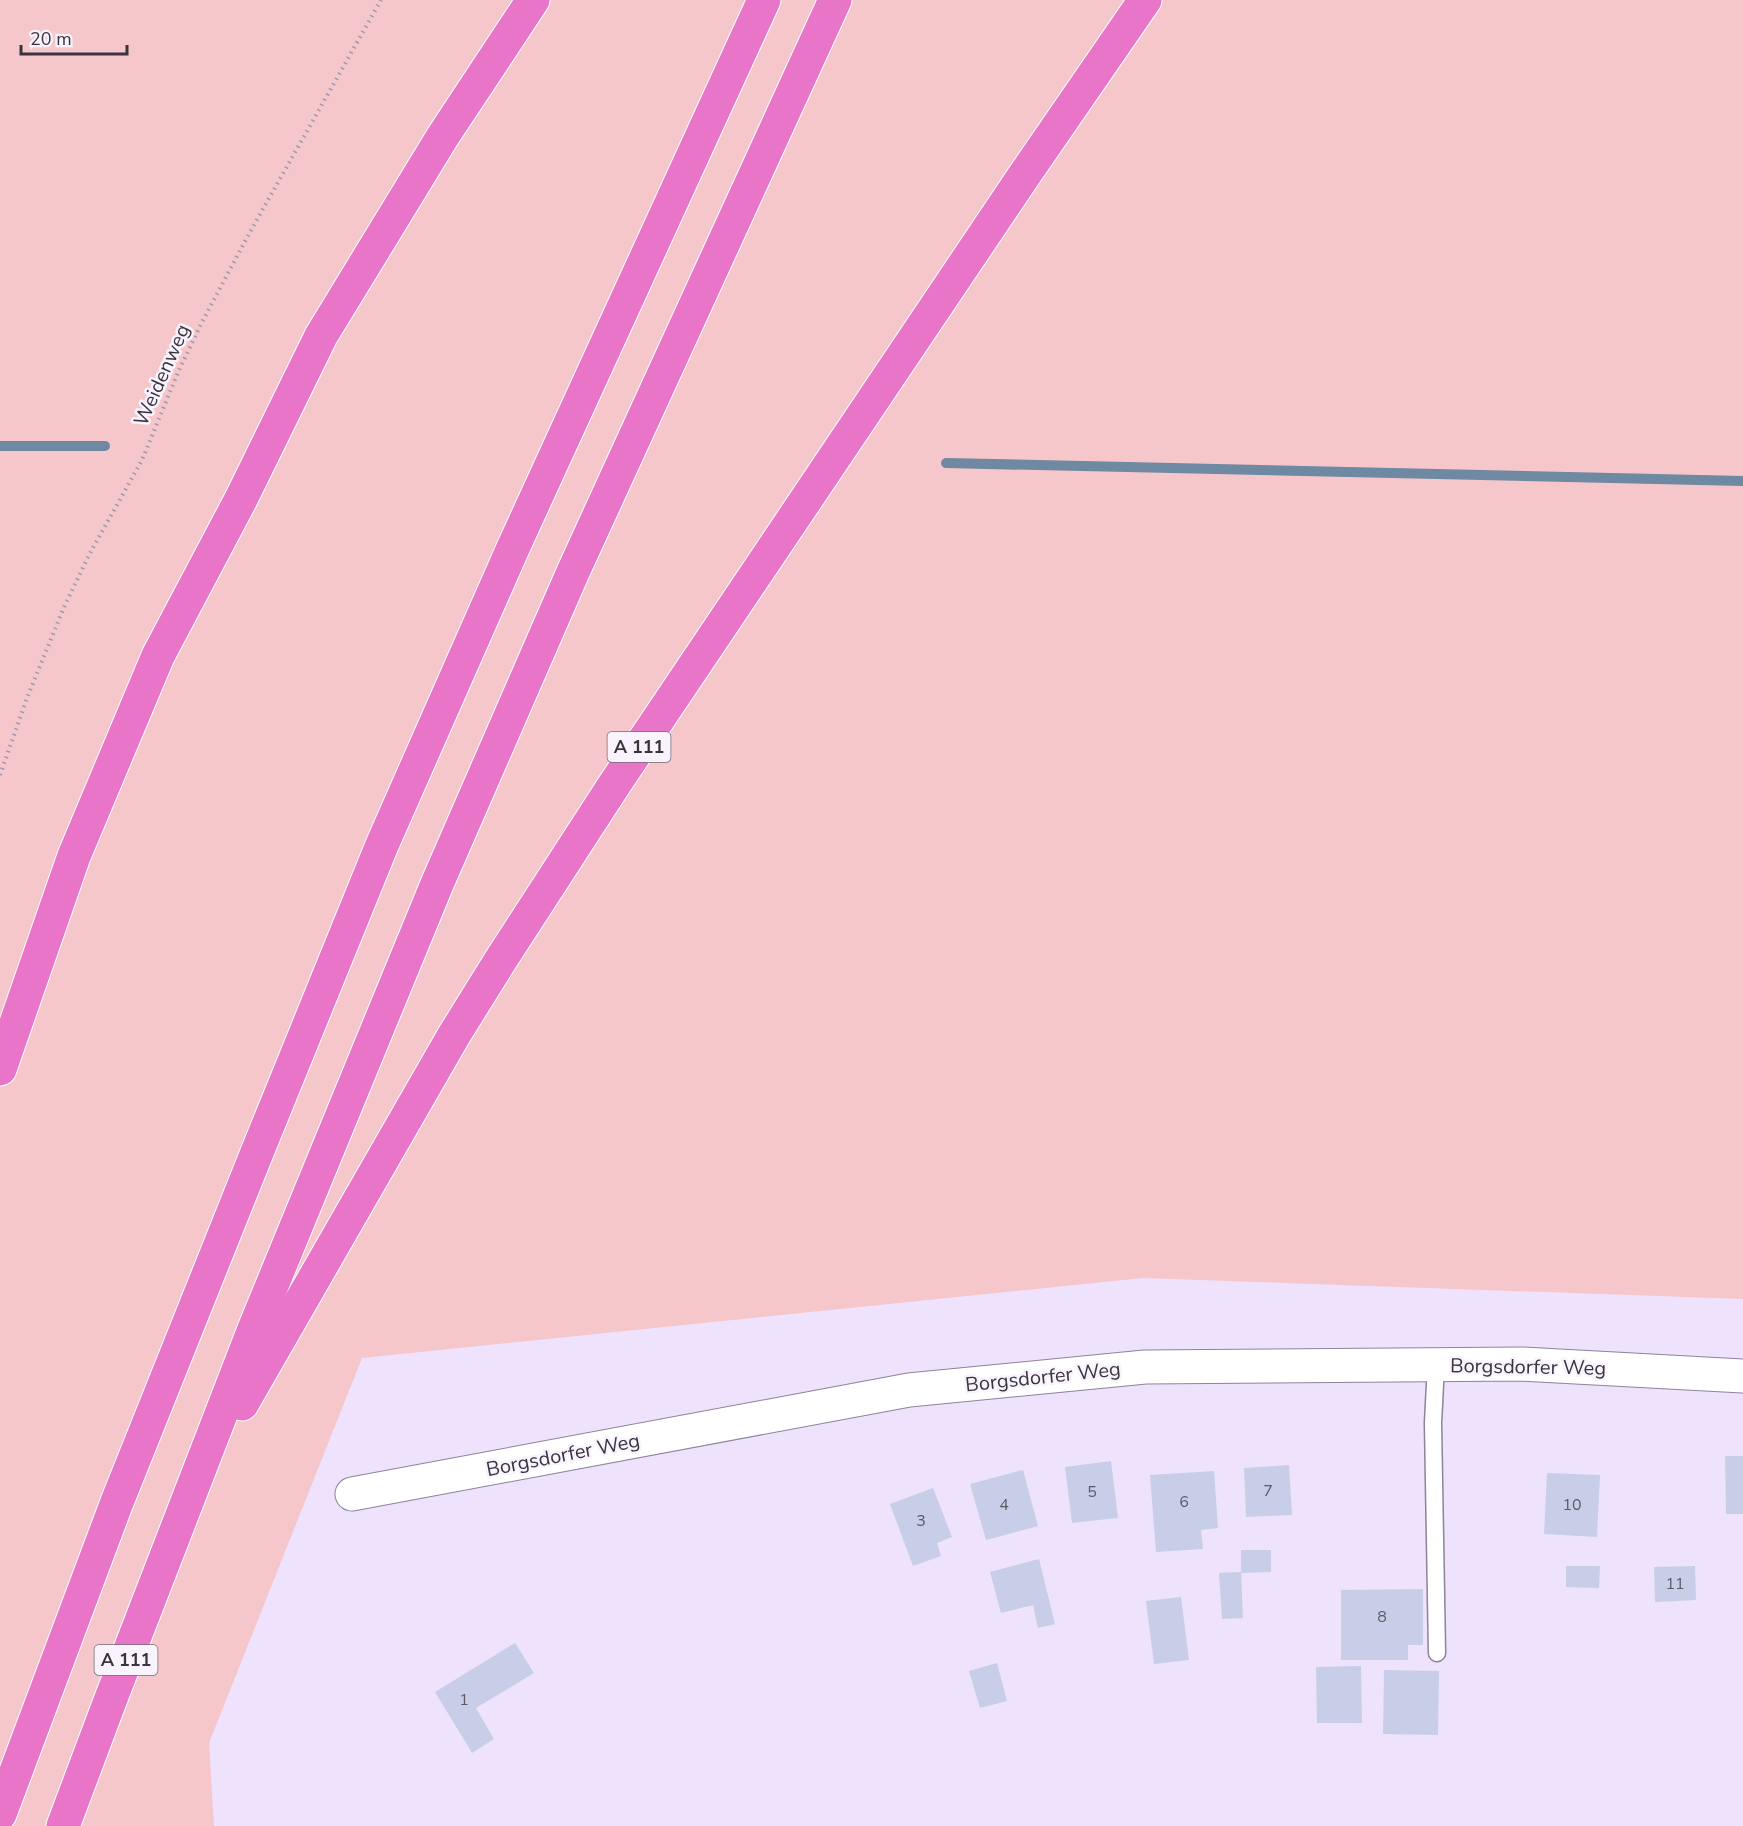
<svg xmlns="http://www.w3.org/2000/svg" width="1743" height="1826" viewBox="0 0 1743 1826" font-family="'Nunito Sans',sans-serif">
  <style>
    .green { fill: #f5c6ca }
    .lines { fill: none; stroke-linecap: round; stroke-linejoin: round }
    .stream { stroke: #6e89a1; stroke-width: 10 }
    .building { fill: #c8cee8 }
    .service-casing { stroke: #8e839a; stroke-width: 19 }
    .minor-casing { stroke: #8e839a; stroke-width: 35 }
    .motorway-casing { stroke: #fff; stroke-width: 35 }
    .path { stroke: #a198ab; stroke-width: 4; stroke-dasharray: 1.5 4.5; stroke-linecap: butt }
    .service { stroke: #fff; stroke-width: 16 }
    .minor { stroke: #fff; stroke-width: 33 }
    .motorway { stroke: #e875c7; stroke-width: 33 }
    .labels { text-anchor: middle; dominant-baseline: central; stroke-width: 5; stroke-linejoin: round; paint-order: stroke }
    .number-label { font-size: 16px; fill: #5d5a68 }
    .shield { fill: #f8f3fd; stroke: #726d77; stroke-width: 1.5 }
    .shield-label { font-size: 18px; font-weight: bold; fill: #39343e }
    .street-label { font-size: 20px; fill: #39343e; stroke: #f8f3fd }
  </style>
  <rect width="100%" height="100%" fill="#eee2fc"/>
  <polygon class="green" points="0,0 1743,0 1743,1299 1143,1278 362,1358 209,1743 214,1826 0,1826"/>
  <g class="lines">
    <g class="stream">
      <polyline points="0,446 105,446"/>
      <polyline points="946,463 1743,481"/>
    </g>
  </g>
  <g class="building">
    <polygon points="1725,1456 1743,1456 1743,1514 1726,1514"/>
    <polygon points="1111,1461 1118,1518 1072,1523 1065,1467"/>
    <polygon points="1289,1465 1292,1515 1246,1517 1244,1468"/>
    <polygon points="1023,1470 1038,1526 986,1540 970,1484"/>
    <polygon points="1214,1471 1218,1528 1201,1530 1203,1549 1156,1552 1150,1475"/>
    <polygon points="1547,1473 1600,1475 1597,1537 1544,1534"/>
    <polygon points="933,1488 952,1537 937,1543 941,1556 913,1566 890,1504"/>
    <polygon points="1241,1550 1271,1550 1271,1572 1241,1573"/>
    <polygon points="1039,1559 1055,1624 1038,1628 1033,1605 1001,1613 990,1572"/>
    <polygon points="1566,1566 1600,1566 1599,1588 1566,1587"/>
    <polygon points="1695,1566 1696,1600 1655,1602 1654,1567"/>
    <polygon points="1241,1572 1243,1618 1222,1619 1219,1573"/>
    <polygon points="1423,1589 1423,1645 1408,1645 1408,1660 1341,1660 1341,1590"/>
    <polygon points="1181,1597 1189,1660 1154,1664 1146,1601"/>
    <polygon points="515,1643 534,1673 476,1708 494,1739 472,1753 435,1692"/>
    <polygon points="997,1663 1007,1701 980,1708 969,1671"/>
    <polygon points="1361,1666 1362,1723 1317,1723 1316,1667"/>
    <polygon points="1384,1670 1439,1671 1438,1735 1383,1734"/>
  </g>
  <g class="lines">
    <g class="service-casing">
      <polyline id="service" points="1436,1365 1433,1423 1437,1653"/>
    </g>
    <g class="minor-casing">
      <polyline id="minor" points="352,1494 909,1390 1145,1367 1522,1364 1743,1376"/>
    </g>
    <g class="motorway-casing">
      <g id="motorway">
        <polyline points="0,1069 74,856 158,656 241,499 321,336 443,136 533,0"/>
        <polyline points="242,1404 454,1035 500,961 614,785 1023,177 1145,0"/>
        <polyline points="0,1814 117,1502 258,1150 382,845 513,548 764,0"/>
        <polyline points="63,1826 110,1701 254,1329 437,884 573,572 835,0"/>
      </g>
    </g>
    <polyline class="path" points="0,775 27,698 64,607 89,555 142,460 179,370 202,322 250,232 381,0"/>
    <use href="#service" class="service"/>
    <use href="#minor" class="minor"/>
    <use href="#motorway" class="motorway"/>
  </g>
  <g class="labels">
    <g class="number-label">
      <text x="1268" y="1491">7</text>
      <text x="1092" y="1492">5</text>
      <text x="1184" y="1502">6</text>
      <text x="1004" y="1505">4</text>
      <text x="1572" y="1505">10</text>
      <text x="921" y="1521">3</text>
      <text x="1675" y="1584">11</text>
      <text x="1382" y="1617">8</text>
      <text x="464" y="1700">1</text>
    </g>
    <g class="shield">
      <rect x="607.5" y="732" width="63" height="30" rx="4.5"/>
      <rect x="94.5" y="1645" width="63" height="30" rx="4.5"/>
    </g>
    <g class="shield-label">
      <text x="639" y="747">A 111</text>
      <text x="126" y="1660">A 111</text>
    </g>
    <g class="street-label">
      <text transform="translate(162 375) rotate(-66)">Weidenweg</text>
      <text transform="translate(1528 1367) rotate(1)">Borgsdorfer Weg</text>
      <text transform="translate(1043 1377) rotate(-6)">Borgsdorfer Weg</text>
      <text transform="translate(563 1455) rotate(-11)">Borgsdorfer Weg</text>
    </g>
  </g>
  <path d="M21 45v9h106v-9" fill="none" stroke="#39343e" stroke-width="3"/>
  <text x="30" y="45" font-size="18" fill="#39343e" stroke="#f8f3fd" stroke-width="4.5" paint-order="stroke">20 m</text>
</svg>
